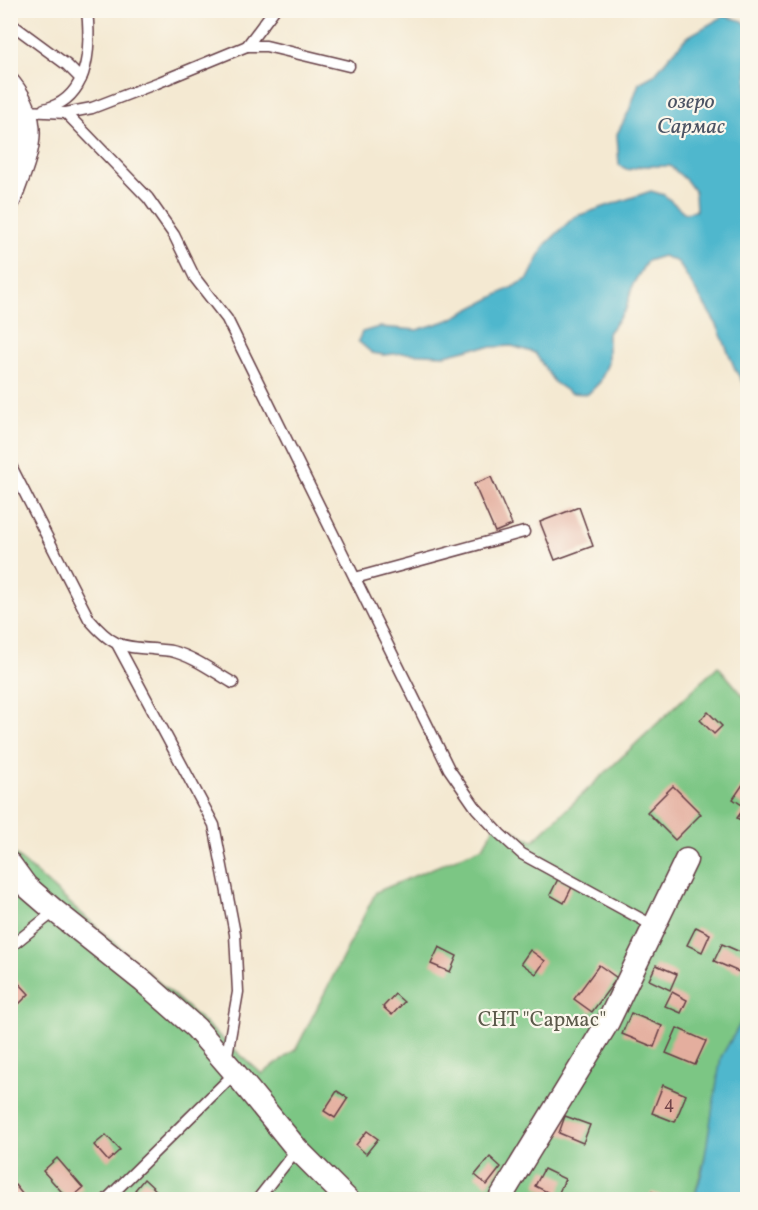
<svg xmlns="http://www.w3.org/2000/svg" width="758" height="1210" viewBox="0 0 758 1210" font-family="Vollkorn,serif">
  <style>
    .green { fill: #7bc684; stroke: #627258; stroke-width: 1.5 }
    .water { fill: #4fb7cd; stroke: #4c6b7c; stroke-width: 1.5 }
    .building { fill: #e4ae9e }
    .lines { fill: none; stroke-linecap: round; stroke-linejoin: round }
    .service-casing { stroke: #643d44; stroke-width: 13 }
    .minor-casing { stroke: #643d44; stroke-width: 25 }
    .service { stroke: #fff; stroke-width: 10 }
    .minor { stroke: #fff; stroke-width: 22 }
    .labels { text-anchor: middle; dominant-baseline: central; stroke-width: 4.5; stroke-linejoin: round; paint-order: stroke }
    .number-label { font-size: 18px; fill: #704348 }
    .park-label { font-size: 21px; fill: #5b594a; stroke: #fbf7ec }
    .water-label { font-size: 22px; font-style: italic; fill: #4c5464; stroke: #fbf7ec }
  </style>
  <rect width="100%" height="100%" fill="#fbf7ec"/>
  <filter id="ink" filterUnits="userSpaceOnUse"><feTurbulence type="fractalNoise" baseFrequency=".0167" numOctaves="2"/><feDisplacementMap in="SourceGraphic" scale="12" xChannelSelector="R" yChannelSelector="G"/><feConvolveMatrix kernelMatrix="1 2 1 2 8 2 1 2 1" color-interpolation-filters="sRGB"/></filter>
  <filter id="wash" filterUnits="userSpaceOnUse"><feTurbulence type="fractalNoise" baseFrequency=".008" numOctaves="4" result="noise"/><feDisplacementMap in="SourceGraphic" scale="24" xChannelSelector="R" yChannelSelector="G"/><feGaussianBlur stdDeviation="1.35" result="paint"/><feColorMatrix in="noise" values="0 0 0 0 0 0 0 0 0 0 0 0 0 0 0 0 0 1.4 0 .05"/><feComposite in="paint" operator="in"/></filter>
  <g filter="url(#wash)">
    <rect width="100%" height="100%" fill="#f4e9d2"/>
    <polygon class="green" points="718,666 747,700 748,1012 739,1027 694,1199 11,1199 10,850 262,1074 296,1049 376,892 483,847 497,822 533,841"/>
    <g class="water">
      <polygon points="724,16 743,21 747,26 747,391 735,369 717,325 678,262 663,256 647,261 633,284 626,309 608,333 608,363 600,382 588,394 570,393 554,382 535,353 512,346 473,348 445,355 403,353 384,355 372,353 358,341 362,332 379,327 417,330 449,320 528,279 545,245 574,217 651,191 664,195 685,213 696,211 695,192 687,181 670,166 642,166 628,170 619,165 617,134 629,111 639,83 654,75 668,58 687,37"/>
      <polygon points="747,1012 747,1199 694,1199 703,1168 721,1057"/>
    </g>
    <g id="blocks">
      <g class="building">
        <polygon points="491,477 512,525 495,532 474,484"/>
        <polygon points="579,507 593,546 555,560 540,522"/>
        <polygon points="708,712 722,726 714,734 700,720"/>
        <polygon points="748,777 748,825 737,818 745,807 733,799"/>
        <polygon points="673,786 701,814 675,840 647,812"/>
        <polygon points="558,879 572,887 564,903 550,895"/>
        <polygon points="696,927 710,934 702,952 687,945"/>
        <polygon points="722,944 747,955 739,972 714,961"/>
        <polygon points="439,947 457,956 450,972 431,964"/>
        <polygon points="530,950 545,961 536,974 521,963"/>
        <polygon points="599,965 617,978 592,1012 574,999"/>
        <polygon points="656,965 677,974 670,990 649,980"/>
        <polygon points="17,981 29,994 15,1008 10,1004 10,987"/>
        <polygon points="672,992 687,1000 681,1013 665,1006"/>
        <polygon points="395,994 404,1002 392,1015 383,1007"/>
        <polygon points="631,1013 662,1026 654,1047 622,1034"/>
        <polygon points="677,1028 706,1041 695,1065 666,1053"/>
        <polygon points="663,1085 686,1095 675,1122 652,1113"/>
        <polygon points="337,1091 348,1098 335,1118 324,1111"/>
        <polygon points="565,1116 590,1125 583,1143 559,1133"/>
        <polygon points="367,1131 378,1139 366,1154 356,1145"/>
        <polygon points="106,1135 120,1150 108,1161 94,1145"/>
        <polygon points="490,1157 501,1167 487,1185 475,1175"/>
        <polygon points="57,1158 83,1188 69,1200 43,1171"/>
        <polygon points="544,1169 565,1179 557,1197 535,1186"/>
        <polygon points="144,1179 158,1192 152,1200 146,1200 135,1190"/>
        <polygon points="15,1185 27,1200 14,1200 10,1196 10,1189"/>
        <polygon points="652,1192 666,1198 666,1200 649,1200"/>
      </g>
    </g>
  </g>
  <g filter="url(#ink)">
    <use href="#blocks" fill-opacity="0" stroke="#643d44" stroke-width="1.5"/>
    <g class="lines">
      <g class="service-casing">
        <g id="service">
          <polyline points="10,23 67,65 81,79"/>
          <polyline points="247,46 274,10"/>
          <path d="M44,109C90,99 91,47 87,10"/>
          <polyline points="26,111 66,113 92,108 157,83 247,46 266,46 349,66"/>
          <polyline points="66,113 148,198 174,235 195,278 227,319 449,769 476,808 500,834 522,854 654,926"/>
          <path d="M10,464L89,619C111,645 119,647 153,649C159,650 166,650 171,651C193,656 214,672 233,683"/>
          <polyline points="355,578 524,532"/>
          <polyline points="117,644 214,825 235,934 238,992 226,1061"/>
          <polyline points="10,947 55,911"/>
          <polyline points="106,1200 235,1073"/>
          <polyline points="257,1200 297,1149"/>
        </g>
      </g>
      <g class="minor-casing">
        <g id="minor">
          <path d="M10,85C43,126 25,156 10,199"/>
          <polyline points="10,864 26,886 55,911 144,982 196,1028 235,1073 297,1149 348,1200"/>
          <polyline points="499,1200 608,1022 686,860"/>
        </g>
      </g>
      <use href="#service" class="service"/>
      <use href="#minor" class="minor"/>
    </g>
  </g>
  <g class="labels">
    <g class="number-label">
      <text x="669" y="1104">4</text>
    </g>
    <g class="park-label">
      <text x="542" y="1020">СНТ "Сармас"</text>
    </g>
    <g class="water-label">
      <text x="691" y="102">озеро<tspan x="691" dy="25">Сармас</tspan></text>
    </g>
  </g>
  <rect width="758" height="1210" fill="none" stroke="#fbf7ec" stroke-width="36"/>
</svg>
